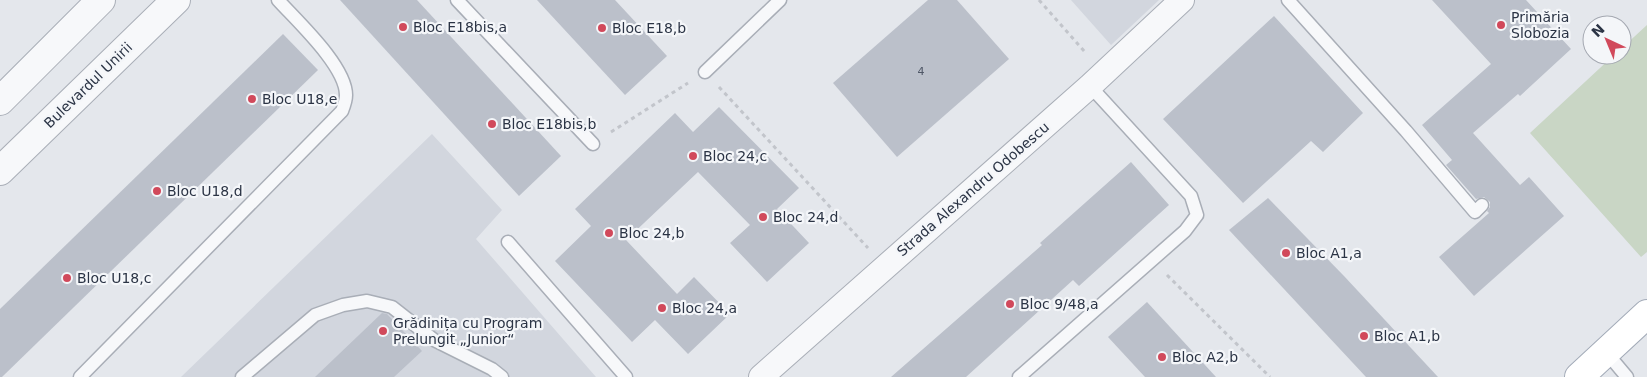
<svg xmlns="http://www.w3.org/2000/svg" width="1647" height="377" viewBox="0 0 1647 377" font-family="'DejaVu Sans',sans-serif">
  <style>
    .built { fill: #d2d6de }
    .green { fill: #c9d6c5 }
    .building { fill: #bbc0ca }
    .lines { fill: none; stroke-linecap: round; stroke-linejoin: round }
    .service-casing { stroke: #a9aeb7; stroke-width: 15 }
    .minor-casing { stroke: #a9aeb7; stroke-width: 26 }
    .tertiary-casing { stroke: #a9aeb7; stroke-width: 30 }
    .primary-casing { stroke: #a3abb8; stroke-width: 30 }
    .path { stroke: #c2c5cb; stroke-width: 3; stroke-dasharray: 4 4; stroke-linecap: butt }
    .service { stroke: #f7f8fa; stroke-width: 12 }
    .minor { stroke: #f7f8fa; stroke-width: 24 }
    .tertiary { stroke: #f7f8fa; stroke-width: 28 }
    .primary { stroke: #fff; stroke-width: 28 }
    .poi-dot { fill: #d1495b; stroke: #f4f6f9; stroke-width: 2 }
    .labels { text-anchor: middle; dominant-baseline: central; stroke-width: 4.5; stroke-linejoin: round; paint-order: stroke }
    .number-label { font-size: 11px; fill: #4f5766 }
    .poi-label { font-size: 14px; fill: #2b3445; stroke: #f4f6f9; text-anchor: start }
    .street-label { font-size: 14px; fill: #2b3445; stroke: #f4f6f9 }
  </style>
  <rect width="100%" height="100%" fill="#e4e7ec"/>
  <g class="built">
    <polygon points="1071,0 1159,0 1111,45"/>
    <polygon points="432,134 502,210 476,239 596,377 181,377"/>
  </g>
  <polygon class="green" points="1647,25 1647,252 1641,257 1530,133 1614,55 1622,55 1622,48"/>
  <g class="building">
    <polygon points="340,0 417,0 561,156 519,196"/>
    <polygon points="537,0 615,0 667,56 625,95"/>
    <polygon points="928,0 957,0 1009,59 897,157 833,83"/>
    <polygon points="1432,0 1526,0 1571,49 1520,96 1518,94 1473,133 1520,185 1529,177 1564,216 1474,296 1439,257 1489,213 1487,211 1490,207 1490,202 1484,197 1476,199 1446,165 1452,160 1422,125 1491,64"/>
    <polygon points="1274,16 1363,113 1323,152 1311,141 1243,203 1163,119"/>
    <polygon points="283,34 318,70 2,377 0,377 0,309"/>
    <polygon points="719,107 799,188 777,209 809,243 767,282 730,243 750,225 698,172 626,240 677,294 694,277 730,314 688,354 655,320 632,342 555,261 591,226 575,209 675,113 693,132"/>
    <polygon points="1131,162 1169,205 1079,286 1073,280 966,377 891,377 1042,245 1040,243"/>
    <polygon points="1268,198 1344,276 1438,377 1366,377 1229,230"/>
    <polygon points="1147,302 1216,377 1145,377 1108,337"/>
    <polygon points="382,313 387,314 422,351 394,377 315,377"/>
  </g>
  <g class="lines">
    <g class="service-casing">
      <g id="service">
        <polyline points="457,0 593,144"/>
        <polyline points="1288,0 1406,131 1475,212 1482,205"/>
        <polyline points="705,72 780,0"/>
        <polyline points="508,242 626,377"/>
        <polyline points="1606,352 1627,377"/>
        <path d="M80,377L342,111C344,106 346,100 346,95C346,66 297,21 278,0"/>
        <polyline points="242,377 315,315 343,305 367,301 392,307 434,340 492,369 502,377"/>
        <polyline points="1019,377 1185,231 1197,215 1191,196 1090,86"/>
      </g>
    </g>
    <g class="minor-casing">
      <polyline id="minor" points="761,377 1090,86 1182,0"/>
    </g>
    <g class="tertiary-casing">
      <g id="tertiary">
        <polyline points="0,101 101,0"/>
        <polyline points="0,171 176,0"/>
      </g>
    </g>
    <g class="primary-casing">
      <polyline id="primary" points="1579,377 1647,314"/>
    </g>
    <g class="path">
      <polyline points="1039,0 1085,52"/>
      <polyline points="719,87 868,248"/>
      <polyline points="611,132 688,83"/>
      <polyline points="1167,275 1270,377"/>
    </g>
    <use href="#service" class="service"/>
    <use href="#minor" class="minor"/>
    <use href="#tertiary" class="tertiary"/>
    <use href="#primary" class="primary"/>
  </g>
  <g class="poi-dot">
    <circle cx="1501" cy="25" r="5"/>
    <circle cx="403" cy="27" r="5"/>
    <circle cx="602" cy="28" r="5"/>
    <circle cx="252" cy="99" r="5"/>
    <circle cx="492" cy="124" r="5"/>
    <circle cx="693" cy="156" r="5"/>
    <circle cx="157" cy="191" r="5"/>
    <circle cx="763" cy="217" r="5"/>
    <circle cx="609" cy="233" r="5"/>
    <circle cx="1286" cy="253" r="5"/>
    <circle cx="67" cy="278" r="5"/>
    <circle cx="1010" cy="304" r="5"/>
    <circle cx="662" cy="308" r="5"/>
    <circle cx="383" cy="331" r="5"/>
    <circle cx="1364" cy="336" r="5"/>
    <circle cx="1162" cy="357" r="5"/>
  </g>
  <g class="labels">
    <g class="number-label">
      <text x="921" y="71">4</text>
    </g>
    <g class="poi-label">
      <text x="1511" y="17">Primăria<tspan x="1511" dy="16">Slobozia</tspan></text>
      <text x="413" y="27">Bloc E18bis,a</text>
      <text x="612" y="28">Bloc E18,b</text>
      <text x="262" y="99">Bloc U18,e</text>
      <text x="502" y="124">Bloc E18bis,b</text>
      <text x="703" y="156">Bloc 24,c</text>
      <text x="167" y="191">Bloc U18,d</text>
      <text x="773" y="217">Bloc 24,d</text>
      <text x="619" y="233">Bloc 24,b</text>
      <text x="1296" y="253">Bloc A1,a</text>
      <text x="77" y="278">Bloc U18,c</text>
      <text x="1020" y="304">Bloc 9/48,a</text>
      <text x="672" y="308">Bloc 24,a</text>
      <text x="393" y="323">Grădinița cu Program<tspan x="393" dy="16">Prelungit „Junior“</tspan></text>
      <text x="1374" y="336">Bloc A1,b</text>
      <text x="1172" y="357">Bloc A2,b</text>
    </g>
    <g class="street-label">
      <text transform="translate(88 85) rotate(-44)">Bulevardul Unirii</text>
      <text transform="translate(973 189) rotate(-41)">Strada Alexandru Odobescu</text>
    </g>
  </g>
  <g transform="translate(1607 40) rotate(316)"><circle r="24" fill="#f4f6f9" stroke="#a4a8b1"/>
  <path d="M0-4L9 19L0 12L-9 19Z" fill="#d1495b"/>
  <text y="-8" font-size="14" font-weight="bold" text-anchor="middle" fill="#2b3445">N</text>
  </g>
</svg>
